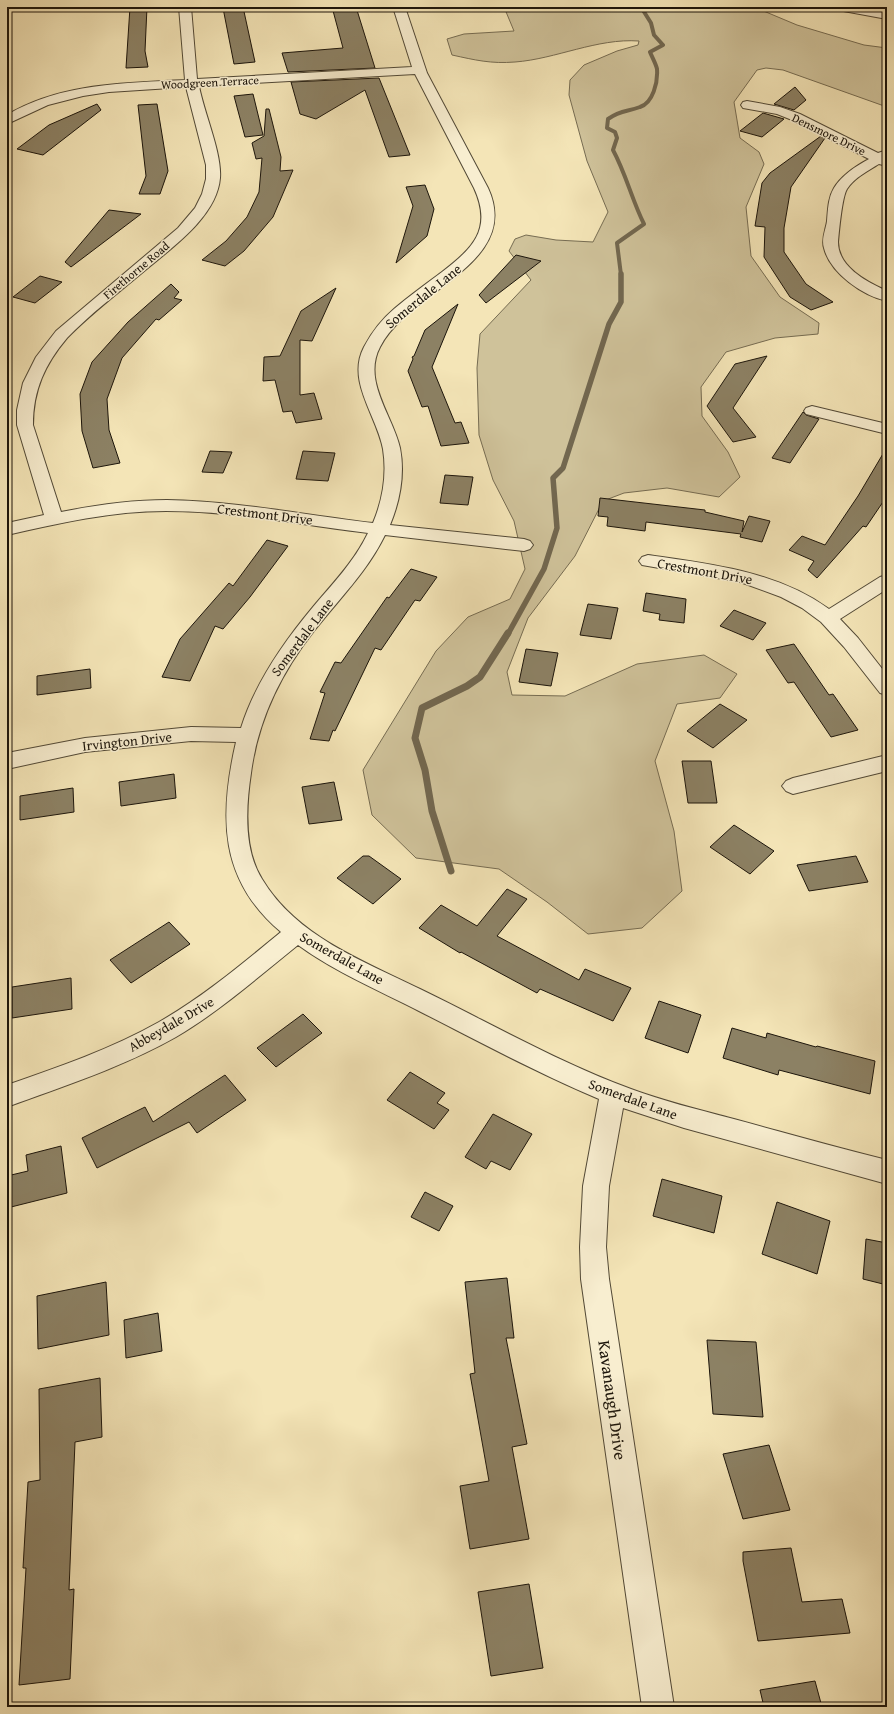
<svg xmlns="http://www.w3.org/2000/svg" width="894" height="1714" viewBox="0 0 894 1714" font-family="'Gentium Book Plus',serif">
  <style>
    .green { fill: #cfc29a; stroke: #766c52 }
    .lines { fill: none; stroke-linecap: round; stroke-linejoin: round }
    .stream-far2 { stroke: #72674f; stroke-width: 4 }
    .stream-far1 { stroke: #72674f; stroke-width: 5.5 }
    .stream { stroke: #72674f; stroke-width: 7 }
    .building { fill: #8c8164; stroke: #1c150b }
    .minor-casing { stroke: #524936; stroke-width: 2 }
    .minor { fill: #f8eed0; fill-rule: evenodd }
    .labels { text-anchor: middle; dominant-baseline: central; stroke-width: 3; stroke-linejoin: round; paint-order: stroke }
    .far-street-label { font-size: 12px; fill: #1c150b; stroke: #f8eed0 }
    .street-label { font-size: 14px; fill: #1c150b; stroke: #f8eed0 }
    .near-street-label { font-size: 17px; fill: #1c150b; stroke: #f8eed0 }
  </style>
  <rect width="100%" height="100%" fill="#f4e5b7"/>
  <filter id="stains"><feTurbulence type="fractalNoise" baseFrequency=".005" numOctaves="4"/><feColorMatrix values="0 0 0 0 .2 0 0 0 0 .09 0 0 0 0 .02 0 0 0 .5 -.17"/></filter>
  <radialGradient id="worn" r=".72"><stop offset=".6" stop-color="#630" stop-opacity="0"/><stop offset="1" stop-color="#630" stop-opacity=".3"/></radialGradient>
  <path class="green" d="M504,7H754L797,25L864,45L887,48V107L783,70L766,68L757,70L734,102L740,138L759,152L764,164L746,207L751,256L780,297L819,323L818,334L775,338L726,352L701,387L702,416L728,452L740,477L719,497L667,488L624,493L603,501L575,556L528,618L507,672L512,695L565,696L637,664L704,655L737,674L720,698L677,704L655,761L674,831L682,891L642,928L588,934L547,902L499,869L416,858L372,815L363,770L436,651L468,617L510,599L525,569L514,521L493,480L479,435L477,368L480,334L531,280L509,251L515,239L526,235L556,240L593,242L608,212L587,161L569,95L570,80L584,65L617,51L638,45L639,41C597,38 556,59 515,62C491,64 475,60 452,55L447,39L464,34L514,31Z"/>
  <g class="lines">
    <path class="stream-far2" d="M621,275L617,243L644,224C632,200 626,174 613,150L617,138L615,132L607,128L608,119C621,110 627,112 640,107C653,103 658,82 657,69C656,64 652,57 650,52L663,45L654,35L651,23L641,7"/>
    <polyline class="stream-far1" points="508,634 544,569 557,528 553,478 563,468 609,324 621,302 621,274"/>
    <polyline class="stream" points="451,871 432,811 425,770 415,738 422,708 467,686 480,677 508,633"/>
  </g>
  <g class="building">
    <polygon points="130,7 147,7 145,51 148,67 126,68"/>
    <polygon points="243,7 255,62 234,64 223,8"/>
    <polygon points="332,7 356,7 375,68 288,72 282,53 343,48"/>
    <polygon points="379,78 410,155 389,157 365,90 316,119 300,114 291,82"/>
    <polygon points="795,87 806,100 794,110 774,104"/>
    <polygon points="253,94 263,135 245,137 234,96"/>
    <polygon points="97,104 101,110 43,155 17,149 49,125"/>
    <polygon points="157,104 168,171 160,194 139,194 146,176 138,105"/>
    <polygon points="266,109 269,109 281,157 280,171 293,170 273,217 244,251 225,266 202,260 226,241 247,217 259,192 262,158 256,159 252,143 264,136"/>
    <polygon points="763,113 784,119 762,137 740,131"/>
    <polygon points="821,136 825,138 791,187 784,228 784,252 806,284 833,302 811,310 790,297 764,257 765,227 755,226 762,183 770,173"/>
    <polygon points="425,185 434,209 427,236 396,263 413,206 406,187"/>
    <polygon points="109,210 141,214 71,267 65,262"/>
    <polygon points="516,255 541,261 486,303 479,295"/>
    <polygon points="40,276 62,282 35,303 13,297"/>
    <polygon points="171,284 179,292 174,298 182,300 159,320 156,319 122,358 107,399 109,430 120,463 93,468 82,431 80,394 92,362 128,322"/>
    <polygon points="336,288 312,341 300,340 300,395 314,393 322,419 296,423 292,411 283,412 275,380 263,381 264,357 280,356 301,311"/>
    <polygon points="458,304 432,367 455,423 461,422 469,443 441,446 428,406 422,407 408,371 413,359 412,357 414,356 425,330"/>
    <polygon points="767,356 733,408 756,437 733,442 707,406 735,364"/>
    <polygon points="803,412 806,415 819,419 790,463 772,458"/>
    <polygon points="887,447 887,496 866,527 863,526 817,578 808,570 814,561 789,550 802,536 825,545 858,496"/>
    <polygon points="210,451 232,452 223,473 202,472"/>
    <polygon points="303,451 335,453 328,481 296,479"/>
    <polygon points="445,475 473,477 468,505 440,503"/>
    <polygon points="600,498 705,510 705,512 744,521 742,532 749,516 770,521 762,542 740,537 741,534 646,522 645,531 607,526 608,517 598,516"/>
    <polygon points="267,540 288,546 250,597 223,629 215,626 190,681 162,677 180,639 229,583 233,586"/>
    <polygon points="411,569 437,577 420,601 415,600 381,650 375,648 335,731 333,730 329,741 310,739 325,693 320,692 335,662 341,663 387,597 389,598"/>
    <polygon points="646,593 686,599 684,623 659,620 660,614 643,611"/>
    <polygon points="588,604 618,608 611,639 580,635"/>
    <polygon points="734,610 766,623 753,640 720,626"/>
    <polygon points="794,644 829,695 833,694 858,730 831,737 794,682 788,683 766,650"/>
    <polygon points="526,649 558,653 551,686 519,682"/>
    <polygon points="90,669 91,688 37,695 37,676"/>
    <polygon points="720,704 747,720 713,748 687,731"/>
    <polygon points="682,761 711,761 717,803 688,803"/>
    <polygon points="174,774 176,798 121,806 119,782"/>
    <polygon points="334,782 342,820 309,824 302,787"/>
    <polygon points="73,788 74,812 20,820 20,796"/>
    <polygon points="734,825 774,851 750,874 710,847"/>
    <polygon points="363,856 369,856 401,879 373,904 337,878"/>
    <polygon points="856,856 868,882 809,891 797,865"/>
    <polygon points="507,889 527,899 497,936 579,980 585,969 631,988 613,1021 540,989 537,993 461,952 460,953 419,928 441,905 477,926"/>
    <polygon points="169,922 190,944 131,983 110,960"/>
    <polygon points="71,978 72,1009 12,1018 12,987"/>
    <polygon points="659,1001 701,1015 688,1053 645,1038"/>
    <polygon points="303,1014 322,1033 276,1067 257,1048"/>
    <polygon points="732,1028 766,1038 767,1033 816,1047 817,1046 875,1061 870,1094 779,1070 778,1075 723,1058"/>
    <polygon points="410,1072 445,1093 437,1103 449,1110 434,1129 387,1100"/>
    <polygon points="225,1075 246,1100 197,1133 189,1122 97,1168 82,1138 145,1107 153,1122"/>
    <polygon points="493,1114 532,1134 510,1170 491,1161 486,1169 465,1157"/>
    <polygon points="61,1146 67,1193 7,1208 7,1176 28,1171 26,1155"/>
    <polygon points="662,1179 722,1196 714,1233 653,1216"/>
    <polygon points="425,1192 453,1206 439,1231 411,1217"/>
    <polygon points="777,1202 830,1221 817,1274 762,1254"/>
    <polygon points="866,1239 887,1243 887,1285 863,1279"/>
    <polygon points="507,1278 514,1338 506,1338 527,1444 512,1447 529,1539 470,1549 460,1486 489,1481 470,1374 475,1373 465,1282"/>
    <polygon points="106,1282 109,1335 38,1349 37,1296"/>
    <polygon points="158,1313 162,1351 126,1358 124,1320"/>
    <polygon points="707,1340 756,1342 763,1417 713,1414"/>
    <polygon points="100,1378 102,1437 75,1442 69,1590 74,1589 70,1679 19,1685 26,1568 23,1568 28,1482 40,1480 39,1389"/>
    <polygon points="769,1445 790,1510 743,1519 723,1454"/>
    <polygon points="791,1548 802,1602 842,1599 850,1633 758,1641 743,1561 743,1552"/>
    <polygon points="529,1584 543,1668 491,1676 478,1592"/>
    <polygon points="815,1681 822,1707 764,1707 760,1690"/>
  </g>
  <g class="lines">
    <g class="minor-casing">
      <g id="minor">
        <path d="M179,7H191L197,79L412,67L393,7H405L427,73L488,188C523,264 409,290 380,347C362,381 393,416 400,448C405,474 400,501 390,525L524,539L530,541L533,545L530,549L524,551L385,535C367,572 339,599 314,631C281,673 258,720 251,773C246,806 243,849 262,879C296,936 363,961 420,989C490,1023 558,1062 631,1089C663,1101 696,1109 730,1118C782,1132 834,1147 887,1160V1184L684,1128L623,1108L609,1186L606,1247L609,1279L674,1707H642L581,1279L580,1247L583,1186L599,1099C537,1073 478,1041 419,1011C378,990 335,972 298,945C258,977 220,1011 176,1037C123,1067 64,1086 7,1107V1085C59,1067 111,1049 159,1022C203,997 242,964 281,932C219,880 219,816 236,742L191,741L85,752L7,769V753L85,738L191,727L241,728C255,683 283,643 313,607C333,583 354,562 368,533C301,525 234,511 166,511C112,511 59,523 7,535V523L44,515L17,425V410L23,383L36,357L56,331L178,228L195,208L202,194L206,179V165L186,87L109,92L83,96L48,105L7,124V115C60,83 125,83 185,80ZM415,74L474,188C493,229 473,248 442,272C426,284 409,296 394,309C381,320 372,332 364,347C346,381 377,416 383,449C387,474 383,499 373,523C305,515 236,501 167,500C131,500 96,505 61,512L33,425C33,390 45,364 67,338C90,314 117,294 143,272C170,249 217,217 220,178C222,153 204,113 199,86Z"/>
        <polygon points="832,7 857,7 887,13 887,19 838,10 834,9"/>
        <path d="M747,101L780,107L800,114L878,153L887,150V166L879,164C869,170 854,178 847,189C842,197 839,231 838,242C838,267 867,282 887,291V301C863,296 830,273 824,248C821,239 826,229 827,221C828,210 828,198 834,188C842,175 856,166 869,159L792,120L777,114L743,108L741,105L743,102Z"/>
        <polygon points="812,406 887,424 887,434 806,414 804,411 806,408"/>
        <path d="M648,555C711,564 776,571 829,609L880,577L887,575V589L840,619L858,638L887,675V695L880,693L844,647L821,622L802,608L781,597L740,582L642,565L639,561L642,557Z"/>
        <polygon points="887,755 887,771 793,794 786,791 782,786 786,781 793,778"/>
      </g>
    </g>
    <use href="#minor" class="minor"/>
  </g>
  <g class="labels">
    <g class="far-street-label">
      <text transform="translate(210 82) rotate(-3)">Woodgreen Terrace</text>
      <text transform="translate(829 134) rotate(26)">Densmore Drive</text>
      <text transform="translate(136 270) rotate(-40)">Firethorne Road</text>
    </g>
    <g class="street-label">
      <text transform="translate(423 296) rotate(-39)">Somerdale Lane</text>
      <text transform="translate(265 514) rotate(7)">Crestmont Drive</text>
      <text transform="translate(705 571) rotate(10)">Crestmont Drive</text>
      <text transform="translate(302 637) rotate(-53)">Somerdale Lane</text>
      <text transform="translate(127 741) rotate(-6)">Irvington Drive</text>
      <text transform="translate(342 958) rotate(29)">Somerdale Lane</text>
      <text transform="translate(171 1024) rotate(-30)">Abbeydale Drive</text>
      <text transform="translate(633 1099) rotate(20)">Somerdale Lane</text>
    </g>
    <g class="near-street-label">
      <text transform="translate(613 1400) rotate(82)">Kavanaugh Drive</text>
    </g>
  </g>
  <rect width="894" height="1714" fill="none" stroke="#f4e5b7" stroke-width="24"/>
  <rect x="8" y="8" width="878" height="1698" fill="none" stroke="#1c150b" stroke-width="2"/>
  <rect x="12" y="12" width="870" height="1690" fill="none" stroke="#1c150b"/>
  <rect width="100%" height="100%" filter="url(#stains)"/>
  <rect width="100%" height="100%" fill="url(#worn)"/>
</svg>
